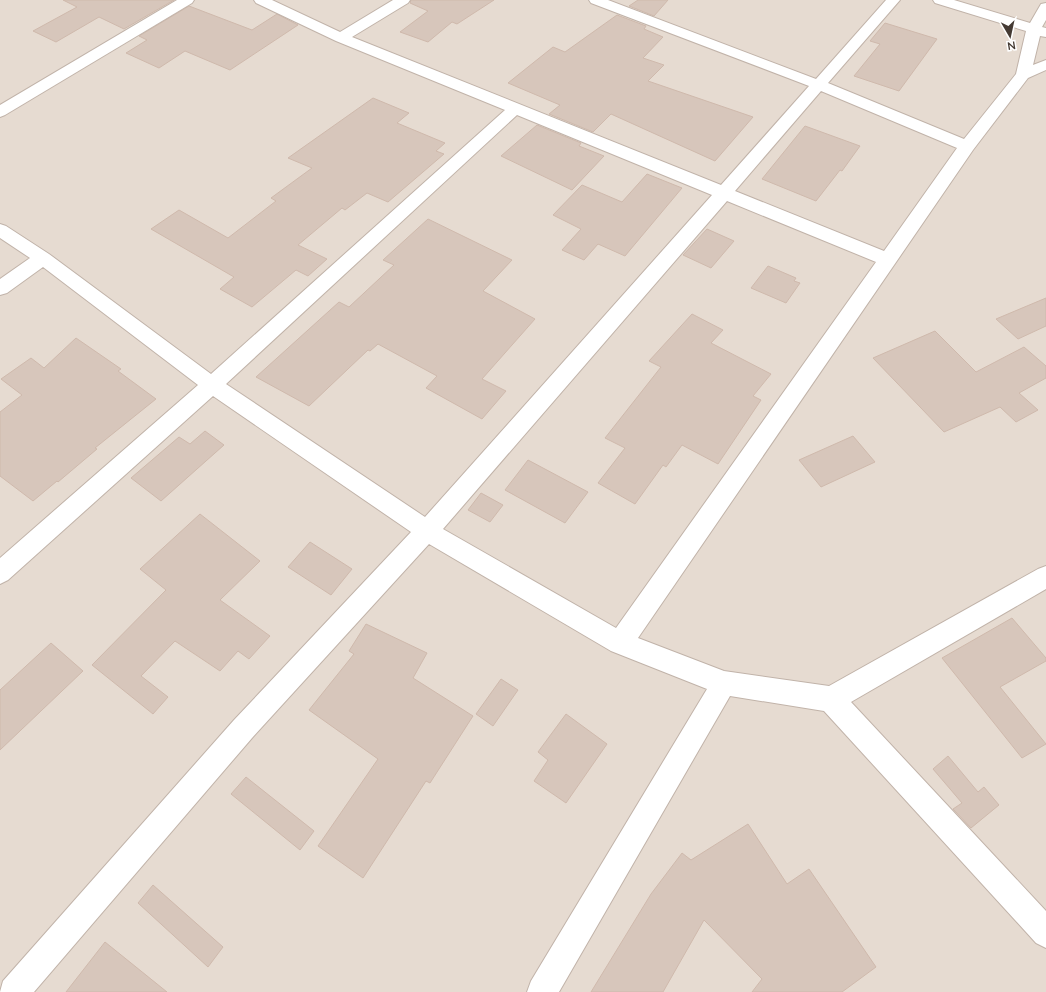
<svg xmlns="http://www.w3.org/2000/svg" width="1046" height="992" viewBox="0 0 1046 992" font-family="Mulish,sans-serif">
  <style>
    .residential { fill: #e6dbd1 }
    .building { fill: #d7c6bb; stroke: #cfb9ac }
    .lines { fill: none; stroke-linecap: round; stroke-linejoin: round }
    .minor-casing { stroke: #c1b3a9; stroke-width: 2 }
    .minor { fill: #fff; fill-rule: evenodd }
  </style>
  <rect width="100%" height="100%" fill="#f2eae3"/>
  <rect class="residential" x="0" y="0" width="1046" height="992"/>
  <g class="building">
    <polygon points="63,0 174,0 124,29 99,17 56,42 33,31 77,7"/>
    <polygon points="411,0 494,0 457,24 452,22 428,42 400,32 428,11 410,3"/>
    <polygon points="638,0 668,0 654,16 629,6"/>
    <polygon points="189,6 252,30 277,14 298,25 230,70 185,51 159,68 126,53 147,40 139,36"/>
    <polygon points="617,15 646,26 644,29 663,37 643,58 664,65 648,81 753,117 715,161 611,114 593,132 549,114 560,105 508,83 553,47 565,52"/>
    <polygon points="885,23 937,39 899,91 854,76 880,44 870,41"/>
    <polygon points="373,98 409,113 397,123 445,143 436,151 444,154 388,202 367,193 345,210 342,208 298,245 327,259 308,276 296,270 252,307 220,289 234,277 151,229 179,210 228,238 276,201 271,198 312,168 288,158"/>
    <polygon points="537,125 581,143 579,146 604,156 572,190 501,156"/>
    <polygon points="805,126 860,146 842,171 840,170 816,201 762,179"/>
    <polygon points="647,174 682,188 625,256 598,244 584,260 562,250 581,229 553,215 582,185 622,202"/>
    <polygon points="428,219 512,260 483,291 535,319 482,379 506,391 482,419 426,388 437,376 378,344 370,351 368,350 309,406 256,377 339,302 349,307 394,265 383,260"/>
    <polygon points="707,229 734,241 711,268 683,255"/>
    <polygon points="768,266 796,278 794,281 800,283 786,303 751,288"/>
    <polygon points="1046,298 1046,326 1018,339 996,319"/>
    <polygon points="692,314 723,330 711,343 771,374 753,396 761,400 718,464 682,445 666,467 663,465 635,504 598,483 625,448 605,438 661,367 649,361"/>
    <polygon points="935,331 976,372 1024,347 1046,366 1046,378 1019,393 1038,410 1016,422 1000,407 944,432 873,358"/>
    <polygon points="76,338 121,369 118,371 156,399 95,448 97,449 58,482 57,481 33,501 0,476 0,412 22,395 1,379 31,358 44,368"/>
    <polygon points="205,431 224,445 161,501 131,478 179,437 190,444"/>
    <polygon points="853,436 875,462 821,487 799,460"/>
    <polygon points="528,460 588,492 565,523 505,490"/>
    <polygon points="481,493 503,505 490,522 468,510"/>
    <polygon points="200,514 260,561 220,600 270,636 249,659 238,651 220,671 175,641 141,676 168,697 153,714 92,665 166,590 140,569"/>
    <polygon points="310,542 352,569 331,595 288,567"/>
    <polygon points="1012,618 1046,658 1046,661 1000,687 1046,744 1022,758 942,658"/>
    <polygon points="366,624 427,653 413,678 473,716 430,783 426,781 363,878 318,846 378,759 309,710 354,654 349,651"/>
    <polygon points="51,643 83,671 0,750 0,690"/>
    <polygon points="501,679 518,690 493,726 476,714"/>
    <polygon points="566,714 607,744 566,803 534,781 548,760 538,752"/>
    <polygon points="948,756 978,792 984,787 999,805 971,828 953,809 962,803 933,769"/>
    <polygon points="246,777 314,831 300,850 231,794"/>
    <polygon points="748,824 787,884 809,869 876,967 842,992 752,992 762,979 704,920 663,992 591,992 651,894 682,853 691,860"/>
    <polygon points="153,885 223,947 208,967 138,903"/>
    <polygon points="105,942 167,992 66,992"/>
  </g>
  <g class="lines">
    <g class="minor-casing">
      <g id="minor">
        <polygon points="177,0 194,0 192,3 5,115 0,117 0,105"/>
        <path d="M254,0H272L340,32L393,0H410L408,3L352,37L721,185L809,86L591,3L589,0H608L816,79L886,0H900L828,83L964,139L1016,74L1026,31L935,3L933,0H954L1030,23L1041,4L1046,3V20L1042,27L1046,28V37L1040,36L1033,65L1046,60V70L1028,78L973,150L638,638L724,671L829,686L1038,569L1046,566V589L851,702L1046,911V948L1036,943L824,711L730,696L559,992H527L531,981L707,689L611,651L429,544L252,738L34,992H0L3,981L234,720L411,532L213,396L8,580L0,584V558L198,385L43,267L7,293L0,295V279L30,258L0,238V224L6,226L49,254L211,374L505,110L336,41L256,3ZM821,91L957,148L884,251L735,191ZM517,115L712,195L425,517L226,384ZM727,201L876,262L616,628L443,529Z"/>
      </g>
    </g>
    <use href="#minor" class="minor"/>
  </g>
  <g transform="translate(1010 36) rotate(171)" stroke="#ffffff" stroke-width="3" paint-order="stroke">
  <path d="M0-3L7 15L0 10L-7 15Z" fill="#443a33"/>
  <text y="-6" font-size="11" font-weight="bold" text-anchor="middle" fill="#443a33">N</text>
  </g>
</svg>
